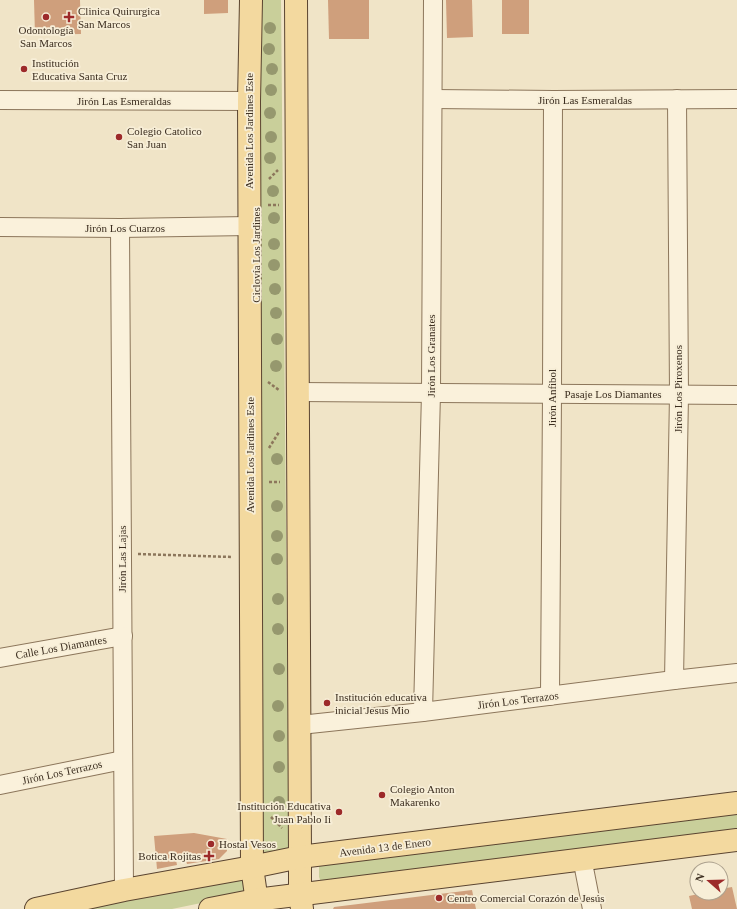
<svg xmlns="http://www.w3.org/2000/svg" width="737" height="909" viewBox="0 0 737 909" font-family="'Times New Roman',serif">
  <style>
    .green { fill: #c9cf9a }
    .building { fill: #cf9f7c }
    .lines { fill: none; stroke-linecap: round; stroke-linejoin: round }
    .minor-casing { stroke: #8c765b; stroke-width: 20 }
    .major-casing { stroke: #5a4430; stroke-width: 24 }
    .path { stroke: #8c765b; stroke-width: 2.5; stroke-dasharray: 3 2; stroke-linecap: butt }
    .minor { stroke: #faf1db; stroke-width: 18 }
    .major { stroke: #f3d99f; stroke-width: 22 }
    .tree { fill: #96986e }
    .poi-dot { fill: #9d2a2a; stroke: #f7eed7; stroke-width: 1.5 }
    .labels { text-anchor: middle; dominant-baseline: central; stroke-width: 3.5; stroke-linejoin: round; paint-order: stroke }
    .poi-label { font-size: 11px; fill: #3c2e20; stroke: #f7eed7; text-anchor: start }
    .street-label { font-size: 11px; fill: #3c2e20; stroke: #f7eed7 }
  </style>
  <rect width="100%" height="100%" fill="#f0e4c7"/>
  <g class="green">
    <polygon points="259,0 281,0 289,846 288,850 266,854 262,853"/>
    <polygon points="737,809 737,834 321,882 319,877 319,863"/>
    <polygon points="243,876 245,890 244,893 240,895 172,909 80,909"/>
  </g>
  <g class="building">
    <polygon points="34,0 80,0 81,34 35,35"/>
    <polygon points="204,0 228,0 228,13 204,14"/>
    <polygon points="328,0 369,0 369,39 329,39"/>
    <polygon points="446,0 472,0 473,37 447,38"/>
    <rect x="502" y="0" width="27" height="34"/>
    <polygon points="194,833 227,839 227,851 219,859 187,864 186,860 176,860 177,865 157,869 154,836"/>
    <polygon points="732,887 737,909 692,909 689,896 703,893 721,893 721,889"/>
    <polygon points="472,890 476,909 333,909 334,907"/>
  </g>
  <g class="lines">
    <g class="minor-casing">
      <g id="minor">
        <polyline points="433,99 553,100 737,99"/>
        <polyline points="0,100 249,101"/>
        <polyline points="0,227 120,228 249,226"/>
        <polyline points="120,228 124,890"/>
        <polyline points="298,392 737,395"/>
        <polyline points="0,658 123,636"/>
        <polyline points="674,680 679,395 677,99"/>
        <polyline points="550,696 552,394 553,100"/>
        <polyline points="423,712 431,393 433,0"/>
        <polyline points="300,725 423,712 674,680 737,673"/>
        <polyline points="0,785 123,760"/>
        <polyline points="582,858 592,909"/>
      </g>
    </g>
    <g class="major-casing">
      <g id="major">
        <polyline points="251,0 249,101 252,867 258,909"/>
        <polyline points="296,0 300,857 300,894 302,909"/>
        <polyline points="36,909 124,890 252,867 300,857 737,803"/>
        <polyline points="210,909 256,900 737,840"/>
      </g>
    </g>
    <g class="path">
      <polyline points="269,179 278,170"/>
      <polyline points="268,205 279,205"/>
      <polyline points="268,382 279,390"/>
      <polyline points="269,448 279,432"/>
      <polyline points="269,482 280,482"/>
      <polyline points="138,554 232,557"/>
      <polyline points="271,817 282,828"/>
    </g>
    <use href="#minor" class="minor"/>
    <use href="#major" class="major"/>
  </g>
  <g class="tree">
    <circle cx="270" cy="28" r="6"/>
    <circle cx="269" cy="49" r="6"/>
    <circle cx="272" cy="69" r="6"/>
    <circle cx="271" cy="90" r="6"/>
    <circle cx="270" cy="113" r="6"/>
    <circle cx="271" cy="137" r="6"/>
    <circle cx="270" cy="158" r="6"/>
    <circle cx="273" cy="191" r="6"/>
    <circle cx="274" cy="218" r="6"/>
    <circle cx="274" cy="244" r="6"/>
    <circle cx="274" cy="265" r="6"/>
    <circle cx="275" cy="289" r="6"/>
    <circle cx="276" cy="313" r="6"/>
    <circle cx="277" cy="339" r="6"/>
    <circle cx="276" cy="366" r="6"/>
    <circle cx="277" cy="459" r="6"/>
    <circle cx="277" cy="506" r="6"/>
    <circle cx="277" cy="536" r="6"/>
    <circle cx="277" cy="559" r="6"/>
    <circle cx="278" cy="599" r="6"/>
    <circle cx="278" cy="629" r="6"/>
    <circle cx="279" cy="669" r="6"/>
    <circle cx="278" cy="706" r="6"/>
    <circle cx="279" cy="736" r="6"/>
    <circle cx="279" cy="767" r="6"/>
    <circle cx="279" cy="802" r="6"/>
  </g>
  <g class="poi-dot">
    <circle cx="46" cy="17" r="4"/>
    <path d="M67 11h4v4h4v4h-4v4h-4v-4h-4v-4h4z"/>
    <circle cx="24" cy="69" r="4"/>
    <circle cx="119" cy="137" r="4"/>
    <circle cx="327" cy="703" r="4"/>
    <circle cx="382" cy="795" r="4"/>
    <circle cx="339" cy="812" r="4"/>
    <circle cx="211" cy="844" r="4"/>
    <path d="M207 850h4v4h4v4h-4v4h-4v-4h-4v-4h4z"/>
    <circle cx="439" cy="898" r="4"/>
  </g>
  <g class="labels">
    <g class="poi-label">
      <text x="78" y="11">Clinica Quirurgica<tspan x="78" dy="13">San Marcos</tspan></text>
      <text x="46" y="30" text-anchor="middle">Odontología<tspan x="46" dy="13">San Marcos</tspan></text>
      <text x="32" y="63">Institución<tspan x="32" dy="13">Educativa Santa Cruz</tspan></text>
      <text x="127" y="131">Colegio Catolico<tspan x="127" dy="13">San Juan</tspan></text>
      <text x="335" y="697">Institución educativa<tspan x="335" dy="13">inicial Jesus Mio</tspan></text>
      <text x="390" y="789">Colegio Anton<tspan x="390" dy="13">Makarenko</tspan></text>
      <text x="331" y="806" text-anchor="end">Institución Educativa<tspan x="331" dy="13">Juan Pablo Ii</tspan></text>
      <text x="219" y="844">Hostal Vesos</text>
      <text x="201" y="856" text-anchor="end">Botica Rojitas</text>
      <text x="447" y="898">Centro Comercial Corazón de Jesús</text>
    </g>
    <g class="street-label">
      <text x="585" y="100">Jirón Las Esmeraldas</text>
      <text x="124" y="101">Jirón Las Esmeraldas</text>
      <text transform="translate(249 131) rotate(-90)">Avenida Los Jardines Este</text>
      <text x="125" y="228">Jirón Los Cuarzos</text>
      <text transform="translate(256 255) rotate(-90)">Ciclovía Los Jardines</text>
      <text transform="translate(431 356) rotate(-90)">Jirón Los Granates</text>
      <text transform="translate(678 389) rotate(-90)">Jirón Los Piroxenos</text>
      <text x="613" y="394">Pasaje Los Diamantes</text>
      <text transform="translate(552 398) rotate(-90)">Jirón Anfibol</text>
      <text transform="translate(250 455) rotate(-90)">Avenida Los Jardines Este</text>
      <text transform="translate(122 559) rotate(-90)">Jirón Las Lajas</text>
      <text transform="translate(61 647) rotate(-10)">Calle Los Diamantes</text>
      <text transform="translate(518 700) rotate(-7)">Jirón Los Terrazos</text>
      <text transform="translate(62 772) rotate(-12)">Jirón Los Terrazos</text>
      <text transform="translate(385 847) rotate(-7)">Avenida 13 de Enero</text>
    </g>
  </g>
  <g transform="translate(709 881) rotate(290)"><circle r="19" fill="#f7eed7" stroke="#aca18e"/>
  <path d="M0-3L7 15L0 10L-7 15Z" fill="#9d2a2a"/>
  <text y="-6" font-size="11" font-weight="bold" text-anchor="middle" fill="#3c2e20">N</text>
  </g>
</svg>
